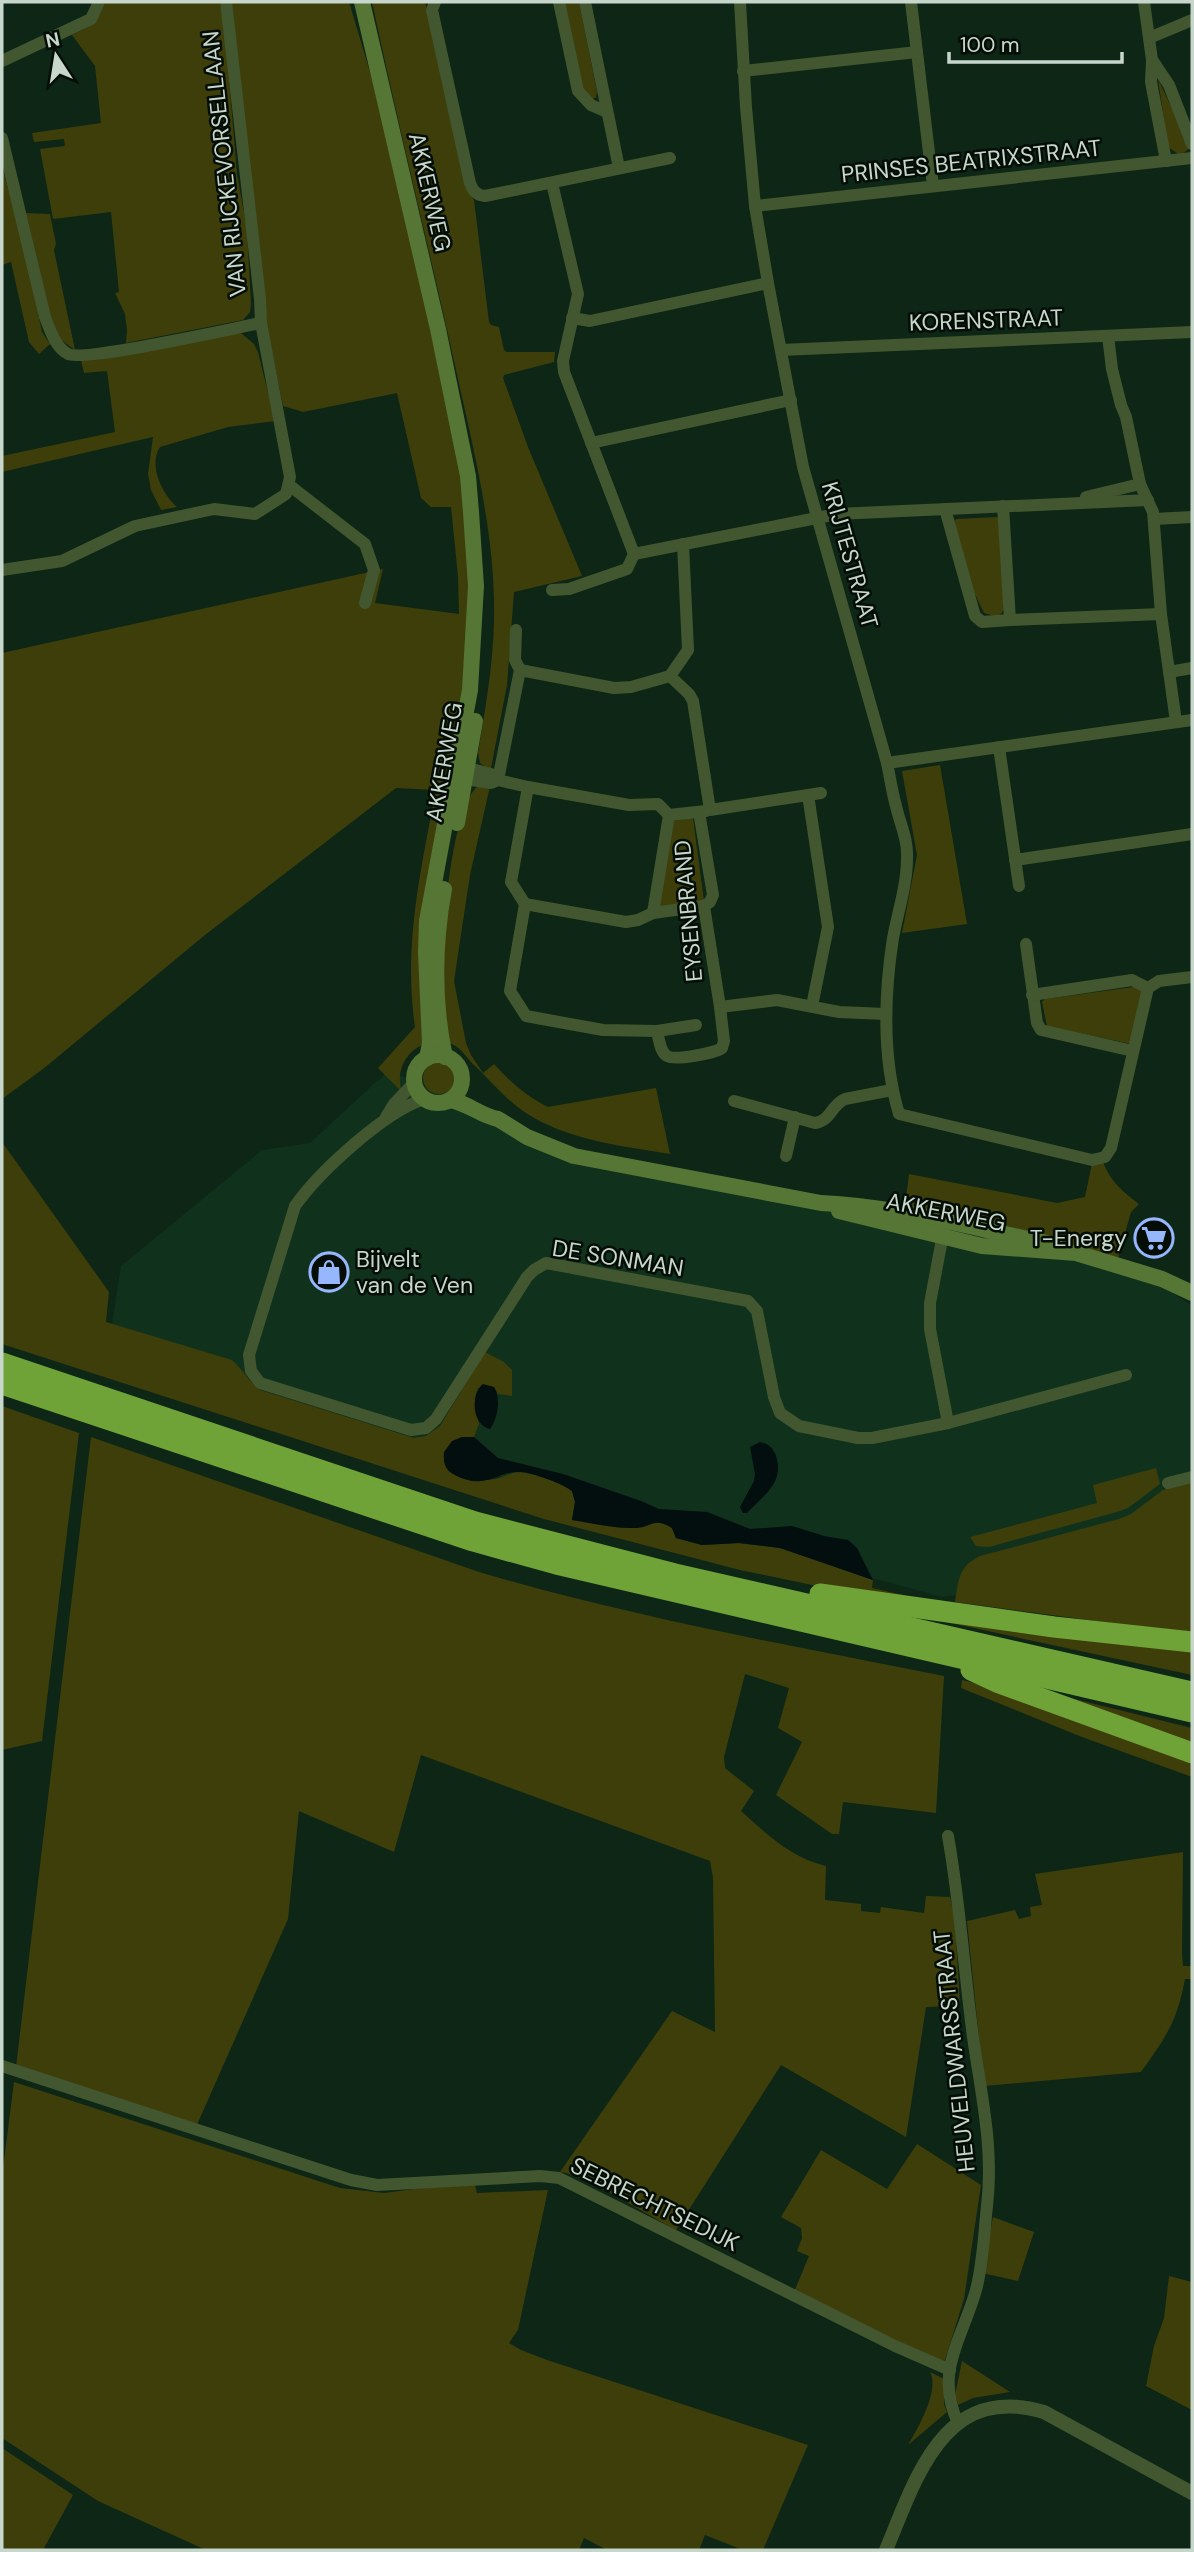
<svg xmlns="http://www.w3.org/2000/svg" width="1194" height="2552" viewBox="0 0 1194 2552" font-family="'DM Sans',sans-serif">
  <style>
    .built { fill: #10311c }
    .green { fill: #3e3e0b }
    .water { fill: #030e0e }
    .lines { fill: none; stroke-linecap: round; stroke-linejoin: round }
    .minor { stroke: #42572f; stroke-width: 12 }
    .tertiary { stroke: #42572f; stroke-width: 14 }
    .secondary { stroke: #557634; stroke-width: 16 }
    .motorway { stroke: #6fa337; stroke-width: 21 }
    .labels { text-anchor: middle; dominant-baseline: central; stroke-width: 5; stroke-linejoin: round; paint-order: stroke }
    .street-label { font-size: 23px; fill: #c8d7cc; stroke: #040d06 }
    .poi-label { font-size: 23px; fill: #c8d7cc; stroke: #040d06; text-anchor: end }
  </style>
  <rect width="100%" height="100%" fill="#0d2616"/>
  <polygon class="built" points="389,1070 567,1153 1148,1275 1192,1306 1192,1571 942,1597 105,1369 121,1266 262,1150 310,1143"/>
  <g class="green">
    <polygon points="106,2 220,2 226,43 237,174 247,230 251,304 250,312 243,320 126,343 127,330 125,314 115,293 119,292 111,212 53,219 40,149 65,146 64,139 34,142 32,133 101,123 95,66 72,35 90,26"/>
    <path d="M230,2H349L373,82L433,326L463,485L474,601L450,791L427,1043C406,1050 395,1071 402,1092L378,1068L415,1027C403,946 421,869 436,790L396,788L205,935L43,1069L2,1099V653L383,569L375,603L459,614L458,576L451,507H431L421,498L397,393L303,412L283,406L267,327Z"/>
    <path d="M372,2H425L471,196L474,200L489,322L491,325L499,327L504,350L507,352H555L554,362L504,375L503,378L528,447L582,576L514,592L507,685L491,768L488,769L480,763L478,753C485,710 493,666 494,621C496,537 474,452 456,370C429,247 398,125 372,2Z"/>
    <polygon points="564,2 579,2 597,92 596,98 589,98 582,87"/>
    <polygon points="1158,79 1187,140 1189,149 1180,155 1168,147"/>
    <polygon points="2,167 22,238 42,332 50,344 39,354 29,342 11,262 2,265"/>
    <polygon points="26,213 50,214 56,244 54,250 75,350 57,337 53,327"/>
    <path d="M241,333L254,344L258,352L275,421L228,427L160,447C148,465 162,494 177,507L161,510L151,490L148,474L153,437L2,472V456L115,432L107,371L84,373L81,360Z"/>
    <polygon points="998,517 1004,609 1001,614 995,616 984,613 974,592 954,522 956,519"/>
    <polygon points="940,765 967,924 902,933 917,855 902,771"/>
    <path d="M478,786H490L470,875L454,981L466,1043L471,1055L483,1073L494,1064C510,1082 526,1096 548,1107L656,1088L670,1154C622,1146 567,1140 526,1113C506,1100 491,1081 474,1065C464,1055 461,1046 446,1042C444,1019 440,995 441,973C442,936 451,807 478,786Z"/>
    <polygon points="693,818 704,901 653,910 671,821"/>
    <polygon points="1141,986 1143,996 1131,1044 1047,1026 1042,1002 1045,999"/>
    <circle cx="439" cy="1078" r="16"/>
    <path d="M2,1142L109,1292L106,1322L232,1360C244,1371 249,1382 260,1390L414,1438L426,1436L440,1426L485,1352L504,1362L512,1370V1396L498,1394L494,1387L478,1388L475,1397L479,1424L474,1437H462L444,1452C442,1482 477,1483 499,1478C506,1476 513,1472 520,1472C531,1472 564,1484 572,1491L575,1502L572,1520L643,1527C652,1519 663,1522 672,1528L676,1538L702,1545L738,1543L780,1548L873,1580L872,1588L916,1598L812,1585L740,1570L544,1519L2,1344Z"/>
    <path d="M1103,1162C1110,1181 1123,1192 1139,1204L1131,1212L1118,1258L1035,1233L905,1206L909,1174L1057,1203L1085,1197L1092,1163Z"/>
    <polygon points="2,1406 79,1433 42,1741 2,1750"/>
    <path d="M91,1437L479,1572C631,1617 788,1645 944,1676L936,1813L843,1802L839,1834H832L776,1795L802,1742L778,1728L789,1688L745,1674L724,1757L725,1768L754,1791L741,1811C768,1835 790,1857 826,1866L825,1900L861,1904V1911L880,1913L881,1907L924,1913L926,1896L950,1897L955,1920L960,2006L926,2007L906,2137L781,2065L676,2230C655,2219 579,2172 560,2172L672,2011L715,2032L713,1878L710,1861L421,1755L394,1852L299,1811L288,1919L196,2127L16,2067Z"/>
    <polygon points="1156,1468 1160,1484 1128,1508 1117,1512 989,1547 976,1546 970,1537 1097,1503 1093,1485"/>
    <path d="M1192,1480V1634L955,1602C959,1579 958,1567 980,1556L1119,1519L1131,1514L1163,1490Z"/>
    <polygon points="922,1617 1192,1646 1192,1675"/>
    <polygon points="962,1680 983,1685 1192,1761 1192,1777 1082,1737 961,1688"/>
    <polygon points="1042,1691 1192,1728 1192,1746"/>
    <path d="M1183,1852L1182,1954L1183,1966H1192V1979H1185C1177,2022 1166,2037 1141,2072L984,2086L967,1921L1015,1910L1019,1919L1031,1916L1030,1907L1042,1905L1035,1874Z"/>
    <polygon points="14,2082 340,2188 384,2193 474,2181 477,2193 548,2190 518,2330 509,2343 521,2350 547,2360 808,2445 763,2550 743,2550 705,2535 699,2550 607,2550 584,2538 579,2550 206,2550 98,2501 2,2438 2,2176"/>
    <polygon points="917,2144 981,2185 964,2299 944,2363 794,2292 809,2256 797,2251 802,2238 801,2228 781,2217 821,2150 887,2189"/>
    <polygon points="993,2217 1034,2232 1018,2281 982,2273"/>
    <polygon points="1169,2276 1192,2282 1192,2410 1146,2386 1154,2346 1164,2318"/>
    <polygon points="962,2361 1010,2392 973,2398 958,2405 955,2395"/>
    <path d="M930,2372L944,2379V2404L947,2412L908,2445C918,2428 940,2390 930,2372Z"/>
    <polygon points="2,2448 73,2495 43,2550 2,2550"/>
  </g>
  <g class="water">
    <path d="M483,1384L494,1387C501,1399 498,1418 490,1429C472,1426 470,1394 483,1384Z"/>
    <path d="M462,1437H474L498,1458L563,1474L641,1501L659,1509L707,1512L750,1529L792,1526L824,1536L848,1540L857,1548L873,1580L780,1548L739,1543L702,1545L676,1538L672,1528C653,1516 652,1528 635,1528C614,1529 592,1523 572,1520L575,1502L572,1491C564,1484 531,1472 520,1472C495,1471 486,1491 455,1475C445,1470 443,1463 444,1452L452,1441Z"/>
    <path d="M760,1442C768,1444 773,1447 776,1456C785,1482 763,1496 747,1513H743L740,1507L754,1481L755,1474L750,1447Z"/>
  </g>
  <g class="lines">
    <g class="minor">
      <path d="M435,2L432,10L470,183C473,191 476,195 485,196L670,158"/>
      <polyline points="559,2 578,91 591,105 607,112"/>
      <polyline points="585,2 619,168"/>
      <path d="M740,2L746,107L755,206L768,283L803,467L887,763C890,777 892,792 896,806C900,824 908,839 907,858C907,885 898,911 893,938C884,996 882,1057 899,1114L1092,1160L1105,1157L1111,1148L1148,988L1159,981L1192,977"/>
      <polyline points="911,2 933,186"/>
      <polyline points="1144,2 1152,60 1151,82 1166,161"/>
      <polyline points="1149,38 1192,20"/>
      <polyline points="2,61 91,19 99,2"/>
      <polyline points="1153,61 1169,85 1192,144"/>
      <polyline points="743,71 917,52"/>
      <path d="M2,138L45,317C50,330 55,347 68,354C83,362 234,328 261,323"/>
      <polyline points="552,183 578,294 563,361 564,372 634,554"/>
      <polyline points="755,206 1192,158"/>
      <polyline points="572,318 590,321 768,283"/>
      <polyline points="1108,336 1112,369 1121,405 1126,417 1140,484 1153,512 1161,614 1176,722"/>
      <polyline points="781,350 1192,332"/>
      <polyline points="591,443 791,400"/>
      <polyline points="289,485 365,544 374,570 365,603"/>
      <polyline points="1086,497 1140,484"/>
      <polyline points="945,509 975,616 982,622 1010,620 1003,506"/>
      <polyline points="1154,519 1192,517"/>
      <polyline points="683,544 688,650 670,676 689,694 693,701 710,810 821,793"/>
      <polyline points="634,554 837,514 1148,500"/>
      <polyline points="2,570 62,561 135,526 214,509 255,514 286,494 290,477 261,323 260,299 226,2"/>
      <polyline points="552,590 569,589 627,569 634,554"/>
      <polyline points="1010,620 1161,614"/>
      <polyline points="520,670 614,688 631,687 670,676"/>
      <polyline points="1169,672 1192,668"/>
      <polyline points="999,747 1019,886"/>
      <polyline points="887,763 1192,720"/>
      <polyline points="468,768 491,774 498,780 528,787 629,805 658,804 669,815 706,811"/>
      <polyline points="465,779 491,783 498,780"/>
      <polyline points="498,780 520,670 515,660 516,630"/>
      <path d="M528,787L511,882L525,904L510,991L526,1016L603,1030L657,1031C659,1039 660,1052 667,1056C675,1061 715,1053 722,1048L724,1041L720,1007"/>
      <polyline points="808,795 828,927 812,1006"/>
      <polyline points="699,812 713,895 710,902 704,906 720,1007 777,1000 839,1012 885,1014"/>
      <polyline points="1015,860 1192,834"/>
      <polyline points="525,904 626,922 638,920 653,913 704,906"/>
      <polyline points="653,913 669,815"/>
      <polyline points="1026,944 1037,1023 1041,1030 1133,1051"/>
      <polyline points="1032,995 1132,980 1148,988"/>
      <polyline points="657,1031 696,1025"/>
      <path d="M424,1099C384,1112 319,1172 295,1206L249,1355L251,1371L260,1383L411,1430L426,1428L436,1419L527,1277L534,1270L546,1263L748,1301L757,1311L774,1397L780,1413L799,1426L858,1438H872L948,1423L1126,1375"/>
      <path d="M734,1101L815,1123C831,1121 831,1105 845,1099L892,1090"/>
      <polyline points="386,1117 394,1104 414,1083"/>
      <polyline points="786,1156 795,1117"/>
      <polyline points="944,1229 930,1303 930,1329 948,1423"/>
      <polyline points="1168,1483 1192,1477"/>
      <path d="M948,1836C960,1903 964,1970 973,2037C981,2094 994,2148 987,2206C984,2233 983,2264 976,2290C962,2340 934,2371 958,2423"/>
      <polyline points="2,2066 351,2180 377,2185 540,2176 559,2178 895,2346 950,2370"/>
    </g>
    <path class="tertiary" d="M886,2550C916,2479 943,2382 1044,2412L1192,2493"/>
    <g class="secondary">
      <polyline points="362,2 438,329 468,476 471,512 476,586 470,690 427,921 426,953 430,1043 427,1058"/>
      <polyline points="457,823 475,721"/>
      <path d="M444,889C434,943 433,1003 445,1057"/>
      <circle cx="438" cy="1079" r="24"/>
      <path d="M450,1100C468,1103 481,1116 498,1119L527,1137L574,1156L821,1203C896,1206 972,1228 1047,1243L1066,1252"/>
      <polyline points="839,1211 982,1246 1076,1253 1162,1279 1192,1293"/>
    </g>
    <g class="motorway">
      <polyline points="2,1363 475,1522 675,1574 1192,1692"/>
      <polyline points="2,1384 473,1541 556,1564 1192,1712"/>
      <polyline points="820,1594 1054,1627 1192,1642"/>
      <polyline points="971,1670 999,1683 1192,1753"/>
    </g>
  </g>
  <defs>
    <g id="supermarket-ring" transform="scale(2.0125)"><circle r="9.5" fill="#040d06" stroke="#96b6fd" stroke-width="1.5"/><path d="M-6-5.5h2.5l.6 2H6L4.5 2H-2.5L-4.4-4H-6ZM-1.5 3.2a1.3 1.3 0 1 0 .1 0ZM3 3.2a1.3 1.3 0 1 0 .1 0Z" fill="#96b6fd"/></g>
    <g id="shop-ring" transform="scale(2.0125)"><circle r="9.5" fill="#040d06" stroke="#96b6fd" stroke-width="1.5"/><path d="M-5-2.5h2.3a2.7 3.5 0 0 1 5.4 0H5L5.5 6h-11ZM-1.5-2.5h3a1.5 2.3 0 0 0-3 0Z" fill="#96b6fd"/></g>
  </defs>
  <g fill-rule="evenodd">
    <use href="#supermarket-ring" x="1154" y="1238"/>
    <use href="#shop-ring" x="329" y="1272"/>
  </g>
  <g class="labels">
    <g class="street-label">
      <text transform="translate(971 161) rotate(-6)">PRINSES BEATRIXSTRAAT</text>
      <text transform="translate(224 164) rotate(-96)">VAN RIJCKEVORSELLAAN</text>
      <text transform="translate(430 192) rotate(77)">AKKERWEG</text>
      <text transform="translate(986 320) rotate(-2)">KORENSTRAAT</text>
      <text transform="translate(850 555) rotate(74)">KRIJTESTRAAT</text>
      <text transform="translate(444 762) rotate(-80)">AKKERWEG</text>
      <text transform="translate(688 911) rotate(-95)">EYSENBRAND</text>
      <text transform="translate(946 1212) rotate(11)">AKKERWEG</text>
      <text transform="translate(618 1258) rotate(9)">DE SONMAN</text>
      <text transform="translate(954 2051) rotate(-96)">HEUVELDWARSSTRAAT</text>
      <text transform="translate(655 2204) rotate(26)">SEBRECHTSEDIJK</text>
    </g>
    <g class="poi-label">
      <text x="1127" y="1238">T-Energy</text>
      <text x="356" y="1259" text-anchor="start">Bijvelt<tspan x="356" dy="26">van de Ven</tspan></text>
    </g>
  </g>
  <rect width="1194" height="2552" fill="none" stroke="#c8d7cc" stroke-width="7"/>
  <g transform="translate(56 56) rotate(348)" stroke="#040d06" stroke-width="5" paint-order="stroke">
  <path d="M0-5L12 26L0 18L-12 26Z" fill="#c8d7cc"/>
  <text y="-10" font-size="19" font-weight="bold" text-anchor="middle" fill="#c8d7cc">N</text>
  </g>
  <path d="M949 52v10h173v-10" fill="none" stroke="#c8d7cc" stroke-width="3.5"/>
  <text x="960" y="52" font-size="21" fill="#c8d7cc" stroke="#040d06" stroke-width="5" paint-order="stroke">100 m</text>
</svg>
